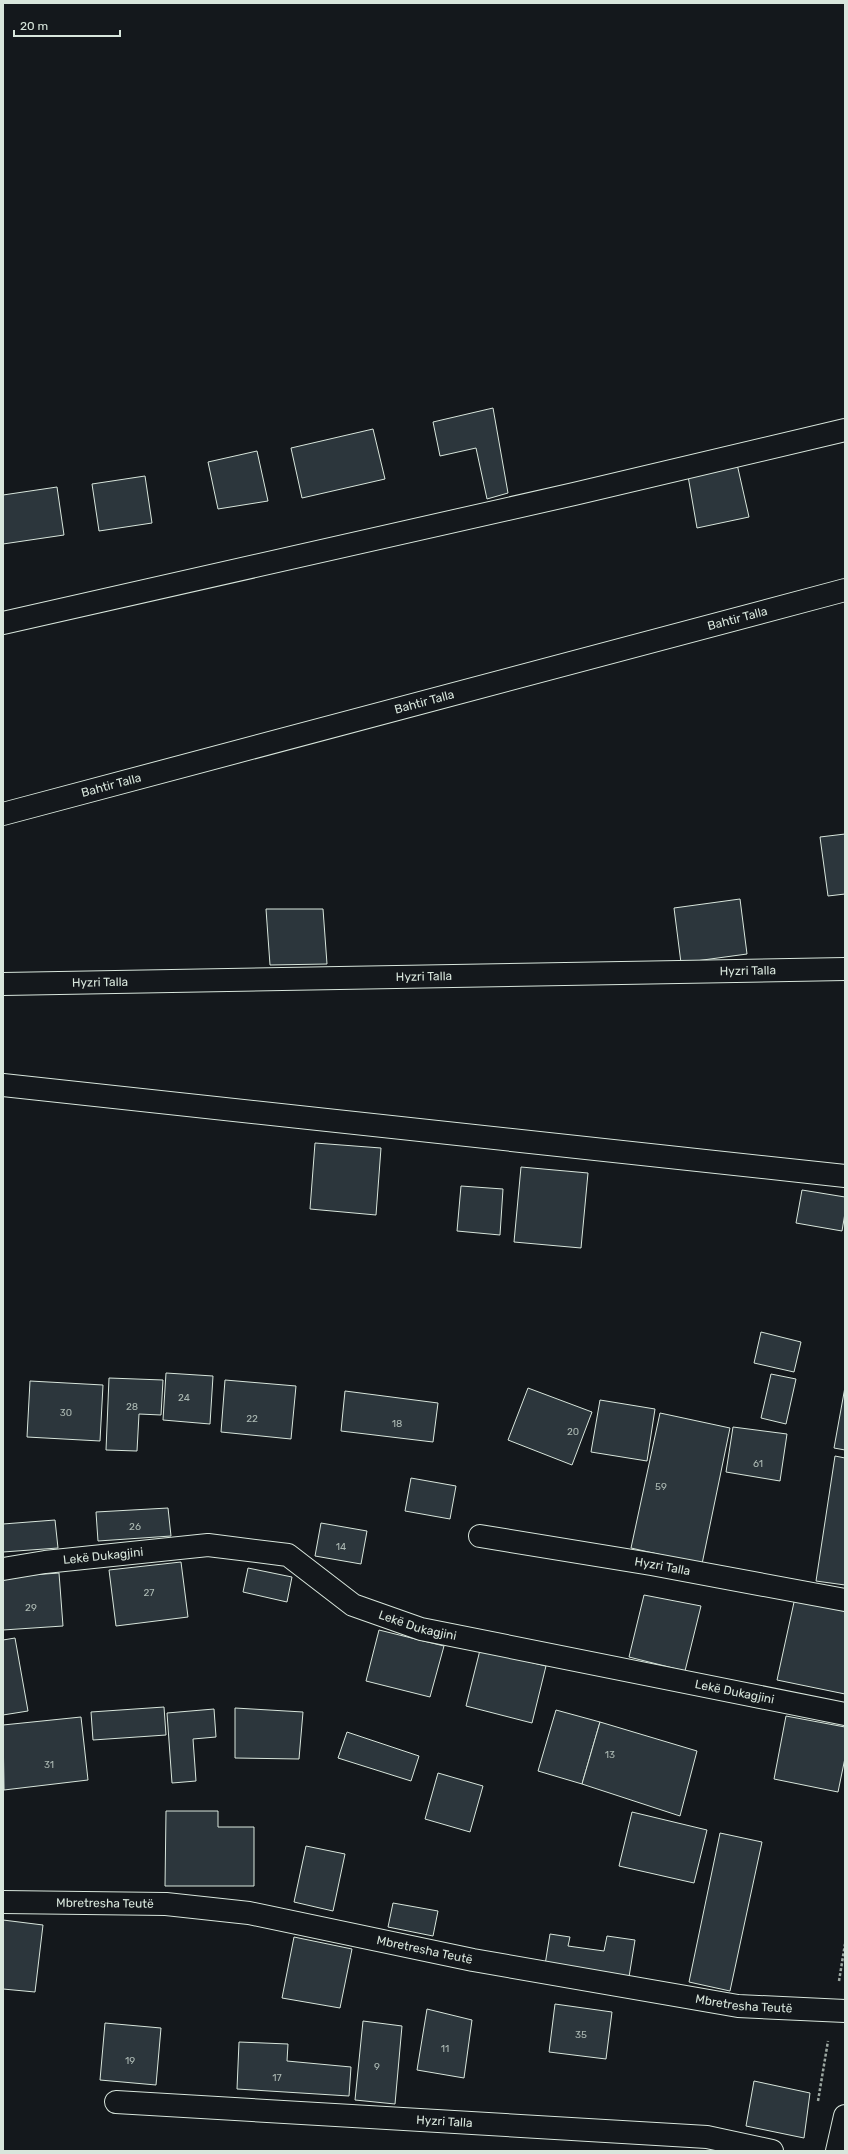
<svg xmlns="http://www.w3.org/2000/svg" width="848" height="2154" viewBox="0 0 848 2154" font-family="Rubik,sans-serif">
  <style>
    .building { fill: #2c363c; stroke: #d8e6dc }
    .lines { fill: none; stroke-linecap: round; stroke-linejoin: round }
    .minor-casing { stroke: #d8e6dc; stroke-width: 24 }
    .path { stroke: #9da8a2; stroke-width: 2.5; stroke-dasharray: 3 2; stroke-linecap: butt }
    .minor { stroke: #14181c; stroke-width: 22 }
    .labels { text-anchor: middle; dominant-baseline: central; stroke-width: 3; stroke-linejoin: round; paint-order: stroke }
    .number-label { font-size: 10px; fill: #adbab4 }
    .street-label { font-size: 12px; fill: #d8e6dc; stroke: #14181c }
  </style>
  <rect width="100%" height="100%" fill="#14181c"/>
  <g class="building">
    <polygon points="493,408 508,493 487,499 476,448 440,456 433,422"/>
    <polygon points="373,429 385,479 302,498 291,448"/>
    <polygon points="257,451 268,501 218,509 208,462"/>
    <polygon points="737,464 749,517 697,528 688,476"/>
    <polygon points="145,476 152,523 99,531 92,484"/>
    <polygon points="57,487 64,535 3,544 3,495"/>
    <polygon points="845,834 845,894 828,896 820,837"/>
    <polygon points="740,899 747,954 681,963 674,908"/>
    <polygon points="266,909 323,909 327,964 270,965"/>
    <polygon points="315,1143 381,1148 376,1215 310,1209"/>
    <polygon points="521,1167 588,1173 581,1248 514,1242"/>
    <polygon points="461,1186 503,1189 500,1235 457,1231"/>
    <polygon points="802,1190 845,1197 845,1213 842,1231 796,1223"/>
    <polygon points="761,1332 801,1342 794,1372 754,1363"/>
    <polygon points="166,1373 213,1376 210,1424 163,1420"/>
    <polygon points="771,1374 796,1379 786,1424 761,1418"/>
    <polygon points="109,1378 163,1380 161,1415 139,1414 137,1451 106,1450"/>
    <polygon points="225,1380 296,1386 291,1439 221,1432"/>
    <polygon points="30,1381 103,1385 100,1441 27,1437"/>
    <polygon points="845,1387 845,1450 834,1448"/>
    <polygon points="528,1388 592,1412 572,1465 508,1440"/>
    <polygon points="345,1391 438,1403 433,1442 341,1431"/>
    <polygon points="600,1400 655,1409 647,1461 591,1452"/>
    <polygon points="660,1413 730,1428 702,1564 631,1548"/>
    <polygon points="733,1427 787,1434 780,1481 726,1472"/>
    <polygon points="835,1456 845,1458 845,1585 816,1581"/>
    <polygon points="411,1478 456,1486 450,1519 405,1511"/>
    <polygon points="168,1508 171,1536 98,1541 96,1512"/>
    <polygon points="55,1520 58,1548 3,1552 3,1524"/>
    <polygon points="321,1523 367,1531 361,1564 315,1556"/>
    <polygon points="181,1562 188,1617 116,1626 109,1570"/>
    <polygon points="248,1568 292,1577 287,1602 243,1592"/>
    <polygon points="59,1573 63,1626 3,1630 3,1577"/>
    <polygon points="796,1593 845,1603 845,1694 777,1680"/>
    <polygon points="644,1595 701,1606 685,1671 629,1657"/>
    <polygon points="379,1630 444,1646 430,1697 366,1681"/>
    <polygon points="15,1638 28,1711 3,1715 3,1640"/>
    <polygon points="480,1650 546,1666 532,1723 466,1706"/>
    <polygon points="164,1707 166,1735 93,1740 91,1712"/>
    <polygon points="235,1708 303,1712 299,1759 235,1758"/>
    <polygon points="214,1709 216,1737 193,1739 196,1781 172,1783 167,1713"/>
    <polygon points="556,1710 600,1722 582,1784 538,1771"/>
    <polygon points="786,1716 845,1727 845,1758 838,1792 774,1779"/>
    <polygon points="81,1717 88,1780 4,1790 3,1725"/>
    <polygon points="600,1722 697,1751 680,1816 582,1784"/>
    <polygon points="347,1732 419,1756 411,1781 338,1758"/>
    <polygon points="438,1773 483,1786 470,1832 425,1819"/>
    <polygon points="166,1811 218,1811 218,1827 254,1827 254,1886 165,1886"/>
    <polygon points="632,1812 707,1830 694,1883 619,1866"/>
    <polygon points="720,1833 762,1842 730,1991 689,1982"/>
    <polygon points="306,1846 345,1854 333,1911 294,1902"/>
    <polygon points="393,1903 438,1911 433,1936 388,1927"/>
    <polygon points="3,1920 43,1925 35,1992 3,1989"/>
    <polygon points="550,1934 570,1937 568,1946 604,1951 607,1936 635,1940 629,1977 545,1965"/>
    <polygon points="294,1937 352,1949 340,2008 282,1998"/>
    <polygon points="555,2004 612,2012 606,2059 549,2052"/>
    <polygon points="427,2009 472,2020 464,2078 417,2070"/>
    <polygon points="363,2021 402,2026 395,2104 355,2100"/>
    <polygon points="105,2023 161,2028 156,2085 100,2080"/>
    <polygon points="239,2042 288,2044 287,2061 351,2067 349,2096 237,2089"/>
    <polygon points="754,2081 810,2093 804,2138 746,2126"/>
  </g>
  <g class="lines">
    <g class="minor-casing">
      <g id="minor">
        <polyline points="3,623 574,494 845,430"/>
        <path id="s1" d="M3,814L845,590"/>
        <path id="s2" d="M3,984L845,969"/>
        <polyline points="3,1085 845,1176"/>
        <path id="s3" d="M480,1536L651,1564L845,1600"/>
        <path id="s4" d="M3,1569L45,1562L208,1545L288,1555L353,1605L421,1629L845,1714"/>
        <path id="s5" d="M3,1902L166,1904L249,1913L473,1960L738,2006L845,2011"/>
        <path id="s6" d="M116,2102L707,2137L772,2151"/>
        <polyline points="837,2151 845,2116"/>
      </g>
    </g>
    <g class="path">
      <polyline points="839,1981 845,1944"/>
      <polyline points="818,2101 828,2041"/>
    </g>
    <use href="#minor" class="minor"/>
  </g>
  <g class="labels">
    <g class="number-label">
      <text x="184" y="1398">24</text>
      <text x="132" y="1407">28</text>
      <text x="66" y="1413">30</text>
      <text x="252" y="1419">22</text>
      <text x="397" y="1424">18</text>
      <text x="573" y="1432">20</text>
      <text x="758" y="1464">61</text>
      <text x="661" y="1487">59</text>
      <text x="135" y="1527">26</text>
      <text x="341" y="1547">14</text>
      <text x="149" y="1593">27</text>
      <text x="31" y="1608">29</text>
      <text x="610" y="1755">13</text>
      <text x="49" y="1765">31</text>
      <text x="581" y="2035">35</text>
      <text x="445" y="2049">11</text>
      <text x="130" y="2061">19</text>
      <text x="377" y="2067">9</text>
      <text x="277" y="2078">17</text>
    </g>
    <g class="street-label">
      <text stroke="none"><textPath href="#s1" startOffset="760">Bahtir Talla</textPath></text>
      <text stroke="none"><textPath href="#s1" startOffset="436">Bahtir Talla</textPath></text>
      <text stroke="none"><textPath href="#s1" startOffset="112">Bahtir Talla</textPath></text>
      <text stroke="none"><textPath href="#s2" startOffset="745">Hyzri Talla</textPath></text>
      <text stroke="none"><textPath href="#s2" startOffset="421">Hyzri Talla</textPath></text>
      <text stroke="none"><textPath href="#s2" startOffset="97">Hyzri Talla</textPath></text>
      <text stroke="none"><textPath href="#s4" startOffset="101">Lekë Dukagjini</textPath></text>
      <text stroke="none"><textPath href="#s3" startOffset="185">Hyzri Talla</textPath></text>
      <text stroke="none"><textPath href="#s4" startOffset="437">Lekë Dukagjini</textPath></text>
      <text stroke="none"><textPath href="#s4" startOffset="761">Lekë Dukagjini</textPath></text>
      <text stroke="none"><textPath href="#s5" startOffset="102">Mbretresha Teutë</textPath></text>
      <text stroke="none"><textPath href="#s5" startOffset="426">Mbretresha Teutë</textPath></text>
      <text stroke="none"><textPath href="#s5" startOffset="750">Mbretresha Teutë</textPath></text>
      <text stroke="none"><textPath href="#s6" startOffset="329">Hyzri Talla</textPath></text>
    </g>
  </g>
  <rect width="848" height="2154" fill="none" stroke="#d8e6dc" stroke-width="8"/>
  <path d="M14 30v6h106v-6" fill="none" stroke="#d8e6dc" stroke-width="2"/>
  <text x="20" y="30" font-size="12" fill="#d8e6dc" stroke="#14181c" stroke-width="3" paint-order="stroke">20 m</text>
</svg>
